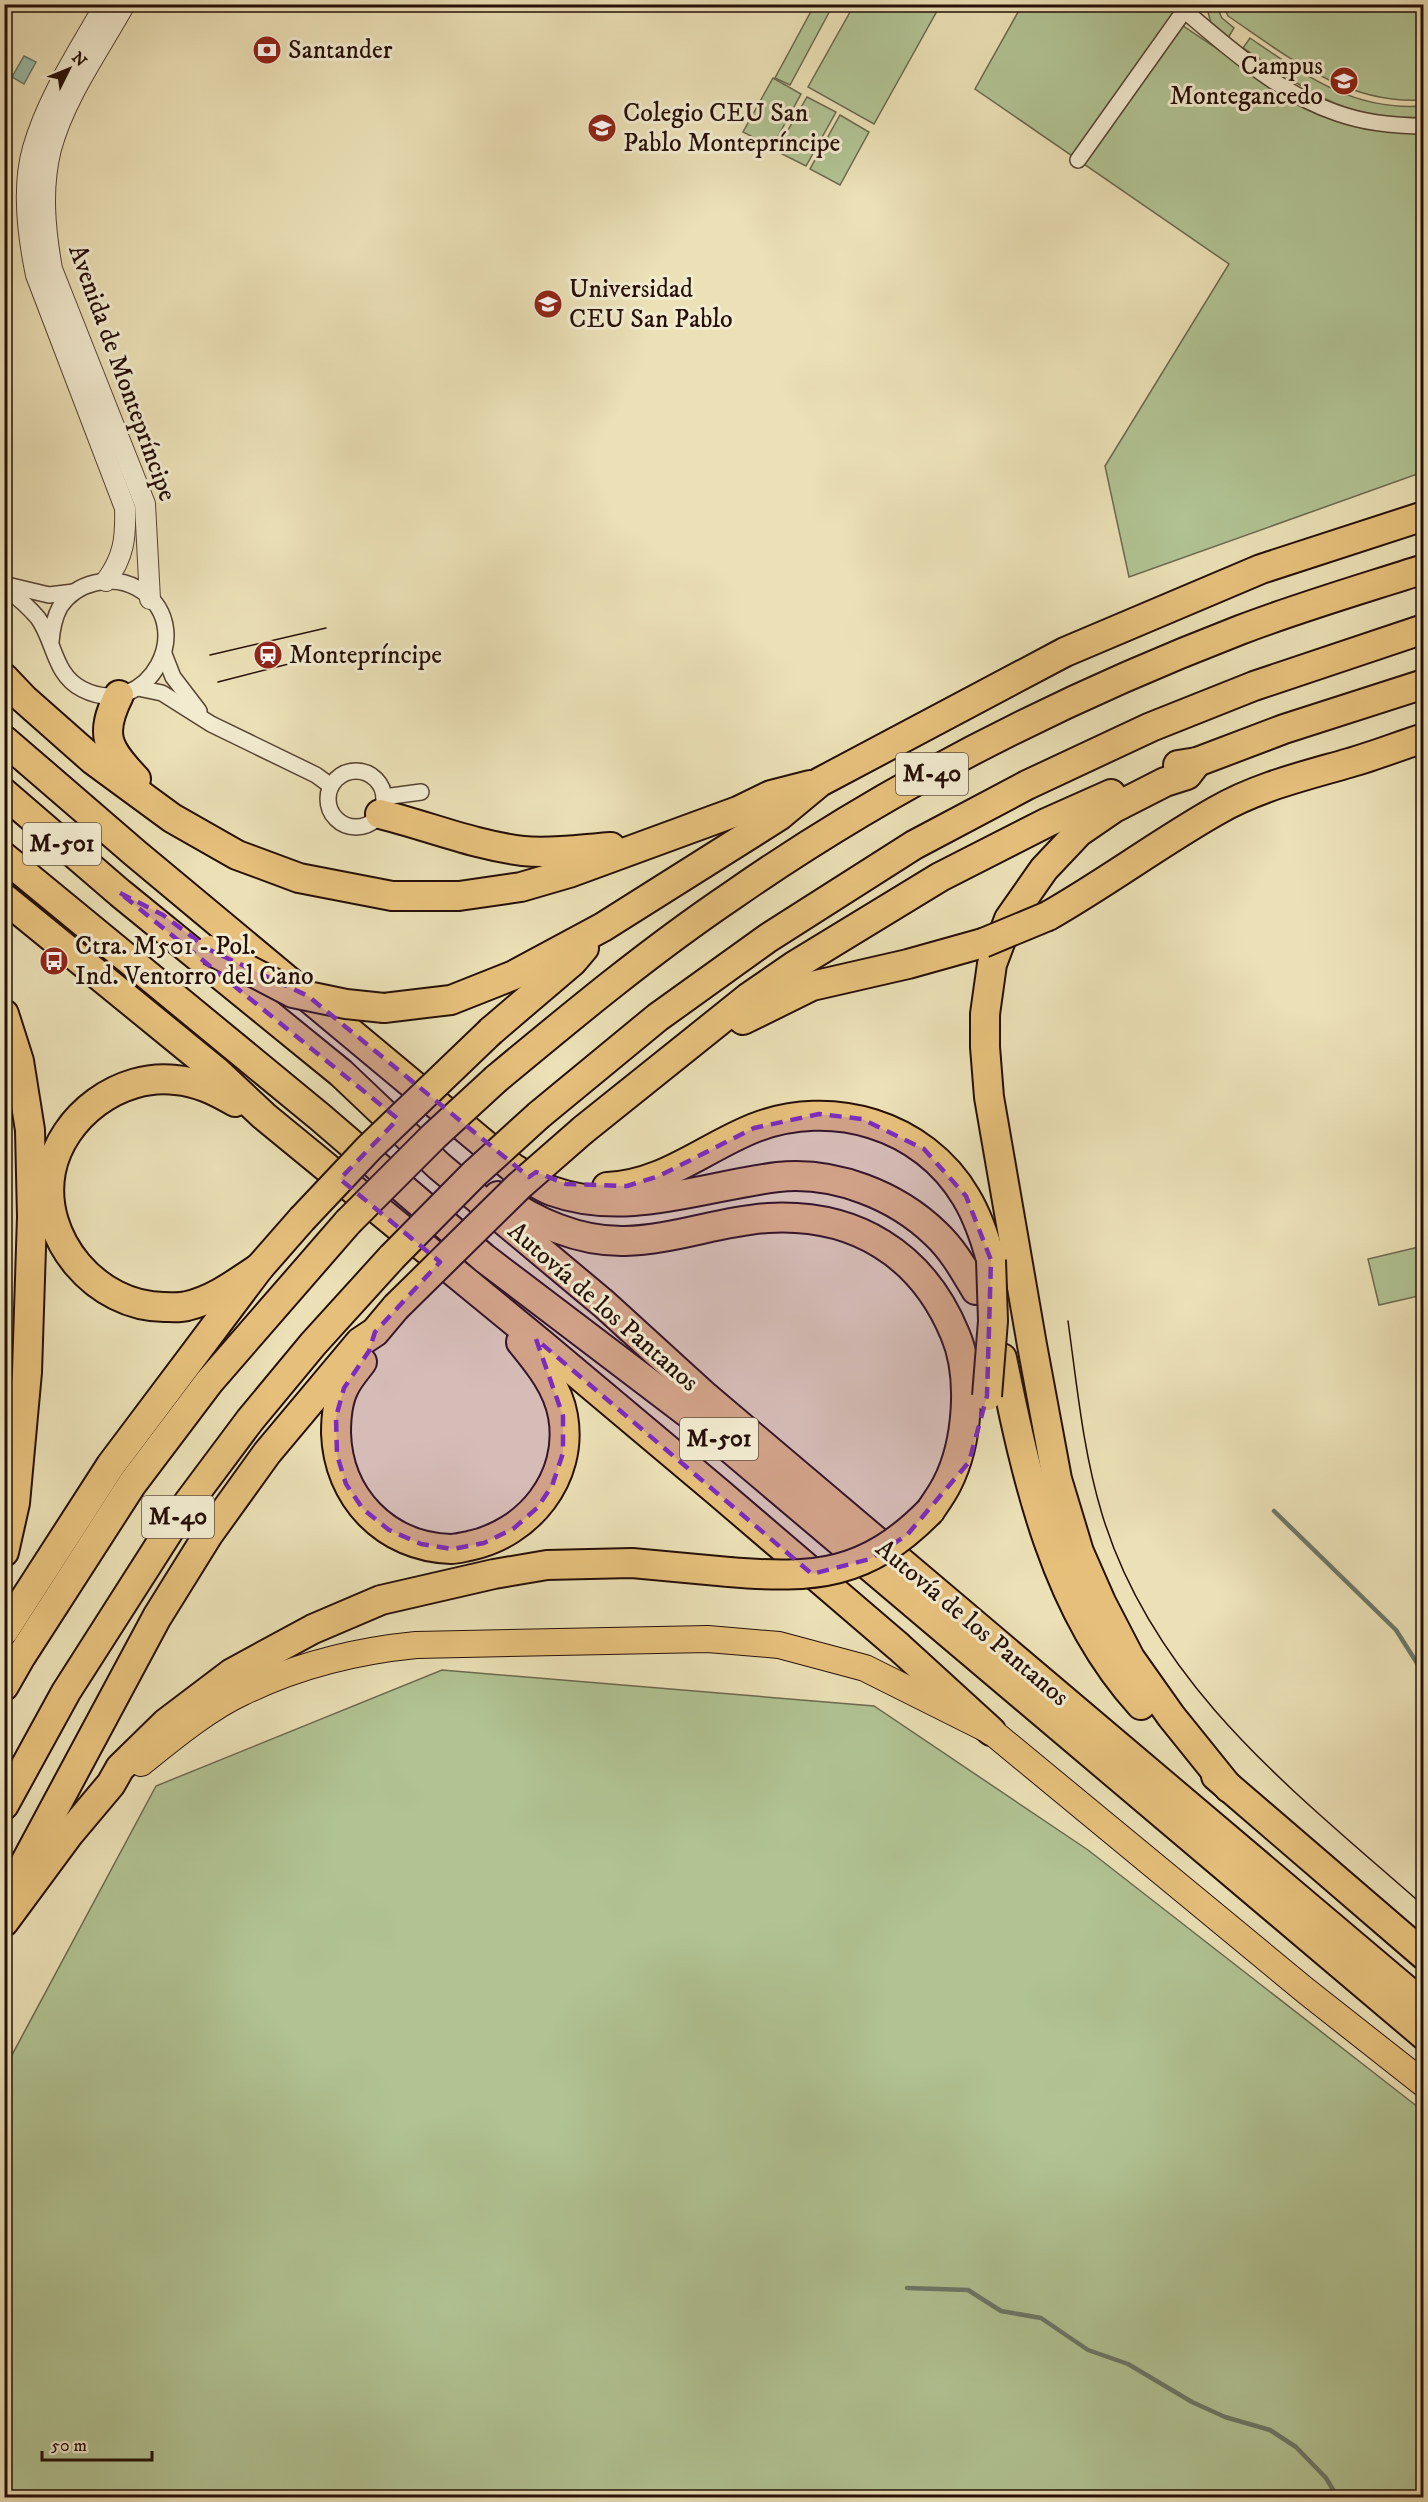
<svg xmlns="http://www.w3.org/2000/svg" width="1428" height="2502" viewBox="0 0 1428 2502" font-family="'IM FELL DW Pica',serif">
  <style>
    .green { fill: #b1c393; stroke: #6b694d; stroke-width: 1.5 }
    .water { fill: #99bdaa; stroke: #6b7769; stroke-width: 1.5 }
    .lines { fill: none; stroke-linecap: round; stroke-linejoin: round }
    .stream { stroke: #6b7769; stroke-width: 4.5 }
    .minor-casing { stroke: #564333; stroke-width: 18 }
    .tertiary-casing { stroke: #564333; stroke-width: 22 }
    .trunk-casing { stroke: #250f07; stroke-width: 28 }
    .motorway-casing { stroke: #250f07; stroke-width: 32 }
    .minor { stroke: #f2ebd0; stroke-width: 15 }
    .tertiary { stroke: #f2ebd0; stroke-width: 20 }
    .trunk { stroke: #e6c07b; stroke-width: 26 }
    .motorway { stroke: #e6c07b; stroke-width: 28 }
    .tram { stroke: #250f07; stroke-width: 1.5 }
    .motorway-bridge-casing { stroke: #250f07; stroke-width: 32; stroke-linecap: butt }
    .motorway-bridge { stroke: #e6c07b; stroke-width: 28 }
    .marked { fill: #7b2cbf; fill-opacity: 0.2; stroke: #7b2cbf; stroke-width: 4.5; stroke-dasharray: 12 8; stroke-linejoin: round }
    .labels { text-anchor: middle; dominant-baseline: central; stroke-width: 6; stroke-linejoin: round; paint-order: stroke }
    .shield { fill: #f2ebd0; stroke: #625143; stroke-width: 1.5 }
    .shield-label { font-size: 24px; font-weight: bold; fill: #250f07 }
    .poi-label { font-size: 26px; fill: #250f07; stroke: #f2ebd0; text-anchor: start }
    .street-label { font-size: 26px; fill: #250f07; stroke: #f2ebd0 }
  </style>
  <rect width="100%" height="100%" fill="#ebe0b6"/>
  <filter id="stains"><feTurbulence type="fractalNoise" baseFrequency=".00333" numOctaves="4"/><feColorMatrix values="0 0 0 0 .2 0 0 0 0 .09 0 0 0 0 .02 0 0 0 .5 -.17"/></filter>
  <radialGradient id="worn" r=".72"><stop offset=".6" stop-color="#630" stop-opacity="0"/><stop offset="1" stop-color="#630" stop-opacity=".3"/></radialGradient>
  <g class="green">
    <polygon points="815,4 833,5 790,85 775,78"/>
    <polygon points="854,5 926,5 937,11 874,124 808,87"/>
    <polygon points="1022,5 1178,5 1170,17 1302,106 1333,120 1365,129 1423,132 1423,472 1129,577 1105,466 1229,264 975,89"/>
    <polygon points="1206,5 1216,5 1222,18 1234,28 1228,38 1211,23"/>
    <path d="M1223,5H1423V100C1347,105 1288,57 1228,16Z"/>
    <path d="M1250,38C1306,76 1353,111 1423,106V118C1346,122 1305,89 1243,48Z"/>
    <polygon points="773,78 801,94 772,147 743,132"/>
    <polygon points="807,97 836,112 806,166 776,151"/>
    <polygon points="840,115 869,132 840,185 810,169"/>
    <polygon points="1423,1246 1423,1295 1379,1305 1368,1259"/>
    <polygon points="442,1670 874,1706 1088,1850 1423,2111 1423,2497 5,2497 5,2068 156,1786"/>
  </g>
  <polygon class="water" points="24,56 36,62 24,84 12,77"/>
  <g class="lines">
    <g class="stream">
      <polyline points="1274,1511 1396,1630 1424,1674"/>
      <polyline points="907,2288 968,2290 1001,2311 1041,2318 1088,2350 1128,2364 1192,2402 1225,2417 1270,2430 1296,2447 1326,2478 1338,2498"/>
    </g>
    <g class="minor-casing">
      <g id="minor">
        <path d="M1185,11C1230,49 1280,94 1337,113C1365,123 1394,126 1424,126"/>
        <polyline points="1078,160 1189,4"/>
        <polyline points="7,585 49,595 74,592"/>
        <path d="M4,587C16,596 28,606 38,618C55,642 54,675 82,689C148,723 201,624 137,588C112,574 76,582 60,607C54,618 52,629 51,642"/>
        <polyline points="164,654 173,677 199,711"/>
        <polyline points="138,688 162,693 211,724 316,775 331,786"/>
        <circle cx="356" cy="799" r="28"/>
        <polyline points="384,797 421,792"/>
      </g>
    </g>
    <g class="tertiary-casing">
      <g id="tertiary">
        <path d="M105,4C79,51 48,96 33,148C22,186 28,237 36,275L125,508C126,537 124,557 106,581"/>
        <path d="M125,4C99,51 65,97 51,149C41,189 45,229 52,269L145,504L150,599"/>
      </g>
    </g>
    <g class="trunk-casing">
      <path id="trunk" d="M141,1763C171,1739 208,1708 243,1692C298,1665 355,1651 416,1645L708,1639L779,1645L865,1668L991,1731L1306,1991L1424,2084"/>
    </g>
    <g class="motorway-casing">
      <g id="motorway">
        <polyline points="4,678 24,699 93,760 172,818 237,855 299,878 392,896 459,896 521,887 569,873 738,811 771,795 810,785"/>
        <path d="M119,695C99,735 107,748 136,779"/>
        <path d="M4,740L135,853L513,1168C526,1175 539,1187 552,1191C627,1218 703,1186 778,1177C834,1171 896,1195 936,1234C953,1250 964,1270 976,1290"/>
        <polyline points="1197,762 1187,775 1165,782 1114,808 1079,832 1044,869 1009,919 992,964 985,1014 985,1047 989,1097 1032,1345 1057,1479 1079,1552 1101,1602 1130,1658 1171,1716 1229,1788"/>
        <polyline points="1178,765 1197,762 1284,729 1424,684"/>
        <polyline points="4,793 120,893 341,1073 439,1166 604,1304 706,1397 1424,2005"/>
        <path d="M380,814C428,826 474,845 523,851C552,854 582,849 611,847"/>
        <polyline points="4,857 320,1117 484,1258 692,1416 1424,2035"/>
        <polyline points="4,898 216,1071 264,1116 543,1345 718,1492 899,1647 991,1731"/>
        <path d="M1048,916C1106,883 1158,844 1216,811C1257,787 1304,776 1349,763C1374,756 1399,746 1424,738"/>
        <polyline points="384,1008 451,1000 514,975 603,927 779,816 820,782 1065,652 1261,569 1424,516"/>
        <polyline points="4,1014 19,1061 30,1130 32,1217 27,1372 15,1503 4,1552"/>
        <polyline points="743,1020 812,986 908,964 983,943"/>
        <polyline points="491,1031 573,961 584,948"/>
        <path d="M496,1079C573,1015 650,951 733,895C888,787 1064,698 1240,630C1300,607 1362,589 1424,569"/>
        <path d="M235,1102C216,1091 198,1082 176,1080C120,1073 62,1116 51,1171C38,1239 97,1307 164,1307C171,1307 180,1308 187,1306C214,1300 236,1283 259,1268"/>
        <polyline points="539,1115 658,1017 768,938 914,845 1027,785 1151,727 1254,686 1424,629"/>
        <polyline points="583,1130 749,997 794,966 940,877 1048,822 1111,794"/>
        <path d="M607,1187C663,1185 704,1148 754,1128C831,1098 923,1124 966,1197C978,1217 985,1238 991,1260"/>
        <path d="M498,1196C534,1222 579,1242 625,1241C673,1240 720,1221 768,1218C855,1213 922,1254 955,1334C973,1376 968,1443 947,1484C942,1494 936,1502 930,1511"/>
        <path d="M1002,1358C1027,1480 1055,1611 1141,1705"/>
        <path d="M362,1362C356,1370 348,1379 344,1388C337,1402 336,1418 336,1433C338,1497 385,1547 451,1549C457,1549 463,1547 469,1546C528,1534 574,1478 563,1416C558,1387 539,1364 521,1342"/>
        <polyline points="4,1631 111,1465 259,1268 302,1219"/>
        <polyline points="4,1686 20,1658 132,1484 209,1382 348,1222"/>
        <polyline points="1216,1776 1424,1955"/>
        <polyline points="4,1805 66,1692 179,1515 250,1420 313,1344 392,1257"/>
        <polyline points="10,1891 157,1617 208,1535 267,1453 360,1342 375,1332 396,1307"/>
        <polyline points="4,1922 69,1834 111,1784 120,1768 166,1723 232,1673 313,1629 381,1600 494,1574 547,1565 632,1563 729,1572"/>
      </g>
    </g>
    <use href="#minor" class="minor"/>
    <use href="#tertiary" class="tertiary"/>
    <use href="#trunk" class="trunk"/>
    <use href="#motorway" class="motorway"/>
    <g class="tram">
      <polyline points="210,655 326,628"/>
      <polyline points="218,682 332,653"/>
      <path d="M1068,1321C1077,1386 1083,1451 1102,1514C1154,1686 1295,1792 1424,1906"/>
    </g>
    <g class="motorway-bridge-casing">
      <g id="motorway-bridge">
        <polyline points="983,943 1048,916"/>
        <polyline points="210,950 293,993 346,1004 384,1008"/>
        <polyline points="302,1219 369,1148 491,1031"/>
        <polyline points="348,1222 434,1136 496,1079"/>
        <polyline points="392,1257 474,1174 539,1115"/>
        <polyline points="396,1307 519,1186 583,1130"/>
        <polyline points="987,1396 993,1321 991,1260"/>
        <path d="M729,1572C815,1579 866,1576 930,1511"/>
      </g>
    </g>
    <use href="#motorway-bridge" class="motorway-bridge"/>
  </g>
  <path class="marked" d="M120,893L163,915L210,950L308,996L529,1177L536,1172L566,1184L627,1186L659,1176L754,1128L819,1114L862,1119L924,1149L966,1196L991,1260L987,1396L969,1462L907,1535L870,1559L812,1574L536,1339L563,1416V1453L552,1486L537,1508L513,1529L484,1543L452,1549L421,1544L389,1530L363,1509L346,1484L337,1455L336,1417L344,1388L369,1351L375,1332L440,1262L340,1179L398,1119Z"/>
  <defs>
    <g id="bank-disc" transform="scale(1.5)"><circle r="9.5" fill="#8f2418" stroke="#f2ebd0"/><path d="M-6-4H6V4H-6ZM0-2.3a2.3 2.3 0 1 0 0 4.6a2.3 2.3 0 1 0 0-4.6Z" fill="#fff"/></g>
    <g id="university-disc" transform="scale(1.5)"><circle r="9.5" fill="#8f2418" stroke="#f2ebd0"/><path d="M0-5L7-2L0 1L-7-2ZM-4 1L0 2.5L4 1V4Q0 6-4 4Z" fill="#fff"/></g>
    <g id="school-disc" transform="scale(1.5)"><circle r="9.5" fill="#8f2418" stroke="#f2ebd0"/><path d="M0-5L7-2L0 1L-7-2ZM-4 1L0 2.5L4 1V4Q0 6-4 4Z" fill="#fff"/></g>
    <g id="station-disc" transform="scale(1.5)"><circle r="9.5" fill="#8f2418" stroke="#f2ebd0"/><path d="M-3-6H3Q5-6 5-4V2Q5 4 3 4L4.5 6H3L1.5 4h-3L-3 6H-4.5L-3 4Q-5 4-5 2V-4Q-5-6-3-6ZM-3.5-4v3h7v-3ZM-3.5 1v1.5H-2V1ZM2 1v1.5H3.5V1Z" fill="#fff"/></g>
    <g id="bus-disc" transform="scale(1.5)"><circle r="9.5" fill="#8f2418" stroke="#f2ebd0"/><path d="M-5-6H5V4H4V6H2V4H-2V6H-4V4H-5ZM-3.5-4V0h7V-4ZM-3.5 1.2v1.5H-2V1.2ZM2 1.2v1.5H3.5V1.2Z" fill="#fff"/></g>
  </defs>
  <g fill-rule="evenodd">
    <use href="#bank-disc" x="267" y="50"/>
    <use href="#university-disc" x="1344" y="81"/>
    <use href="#school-disc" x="602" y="128"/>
    <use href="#university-disc" x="548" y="304"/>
    <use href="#station-disc" x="268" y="655"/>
    <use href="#bus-disc" x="54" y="961"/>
  </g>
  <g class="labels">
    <g class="shield">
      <rect x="896" y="753" width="72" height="42" rx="4.5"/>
      <rect x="23" y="823" width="78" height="42" rx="4.5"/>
      <rect x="680" y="1418" width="78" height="42" rx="4.5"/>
      <rect x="142" y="1496" width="72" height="42" rx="4.5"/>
    </g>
    <g class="shield-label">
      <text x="932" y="774">M-40</text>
      <text x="62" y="844">M-501</text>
      <text x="719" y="1439">M-501</text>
      <text x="178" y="1517">M-40</text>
    </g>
    <g class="poi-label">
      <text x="288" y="50">Santander</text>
      <text x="1323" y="66" text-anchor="end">Campus<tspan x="1323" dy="30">Montegancedo</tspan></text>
      <text x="623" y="113">Colegio CEU San<tspan x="623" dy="30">Pablo Montepríncipe</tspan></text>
      <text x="569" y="289">Universidad<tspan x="569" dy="30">CEU San Pablo</tspan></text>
      <text x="289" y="655">Montepríncipe</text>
      <text x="75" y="946">Ctra. M501 - Pol.<tspan x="75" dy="30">Ind. Ventorro del Cano</tspan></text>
    </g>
    <g class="street-label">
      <text transform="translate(122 373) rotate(70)">Avenida de Montepríncipe</text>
      <text transform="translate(603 1307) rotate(41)">Autovía de los Pantanos</text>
      <text transform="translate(972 1623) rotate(40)">Autovía de los Pantanos</text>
    </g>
  </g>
  <rect width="1428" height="2502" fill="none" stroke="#ebe0b6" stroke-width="24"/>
  <rect x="6" y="6" width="1416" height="2490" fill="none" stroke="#250f07" stroke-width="3"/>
  <rect x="12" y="12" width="1404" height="2478" fill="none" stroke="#250f07" stroke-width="1.5"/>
  <g transform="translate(69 69) rotate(47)" stroke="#f2ebd0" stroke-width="4.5" paint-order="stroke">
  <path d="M0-4.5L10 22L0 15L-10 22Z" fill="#250f07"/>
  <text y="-9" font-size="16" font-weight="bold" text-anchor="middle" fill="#250f07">N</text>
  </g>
  <path d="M42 2451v9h110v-9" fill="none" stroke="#250f07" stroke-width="3"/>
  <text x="51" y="2451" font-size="18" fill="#250f07" stroke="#f2ebd0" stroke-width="4.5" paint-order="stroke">50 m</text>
  <rect width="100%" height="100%" filter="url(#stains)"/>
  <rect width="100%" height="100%" fill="url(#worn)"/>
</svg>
